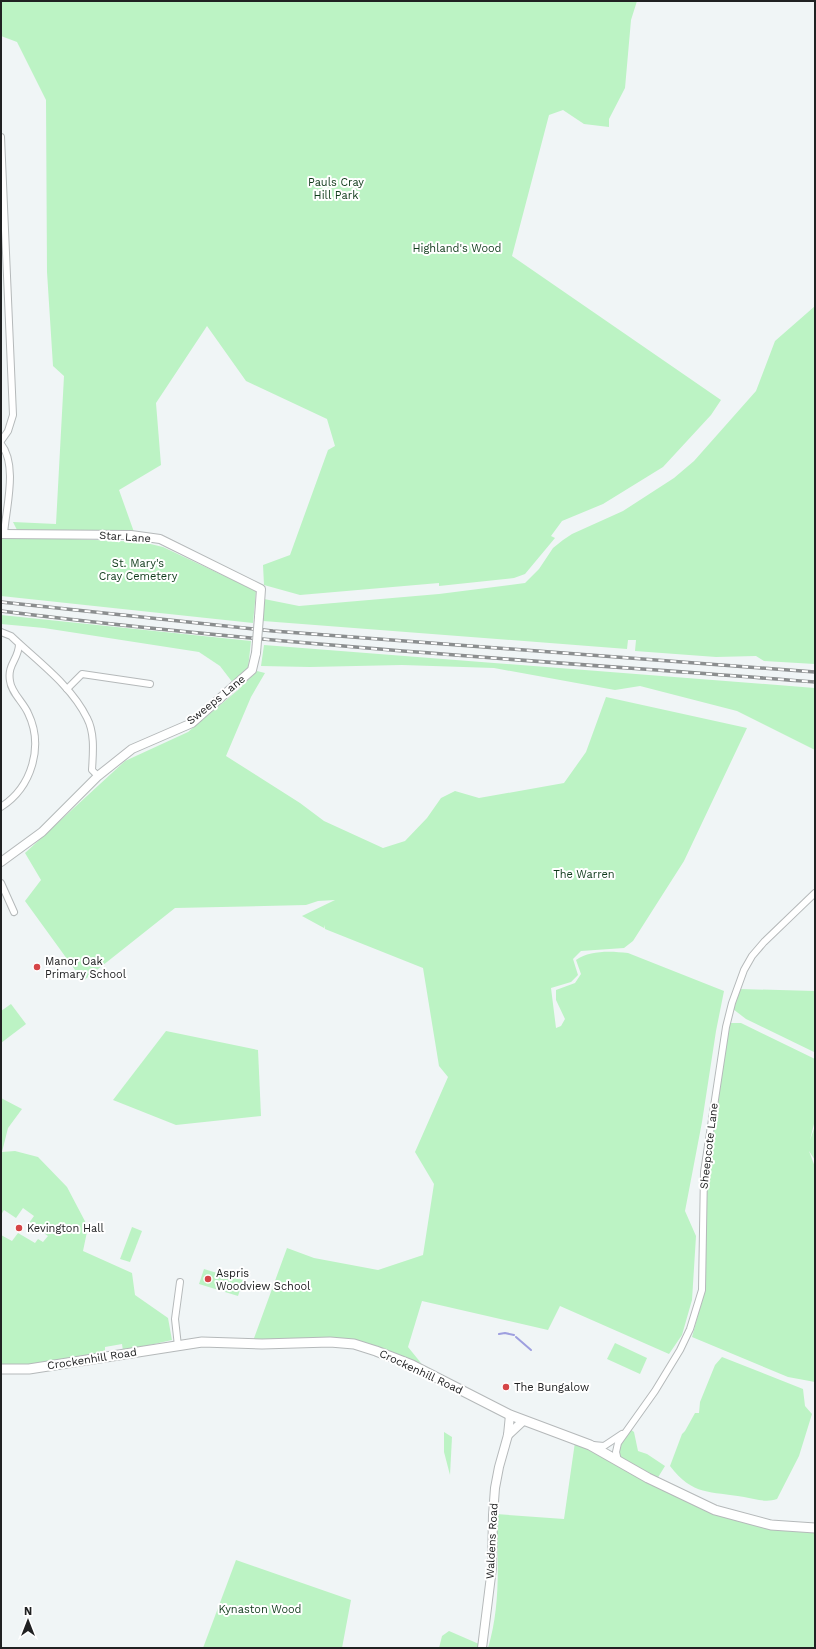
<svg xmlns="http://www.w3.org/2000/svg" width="816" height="1649" viewBox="0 0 816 1649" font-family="'Work Sans',sans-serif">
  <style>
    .green { fill: #bcf3c4 }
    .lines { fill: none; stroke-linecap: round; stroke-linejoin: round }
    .stream { stroke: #9e9fdf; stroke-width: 2 }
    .minor-casing { stroke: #b5b9ba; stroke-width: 8 }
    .tertiary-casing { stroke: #b5b9ba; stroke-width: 10 }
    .secondary-casing { stroke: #b5b9ba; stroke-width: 11 }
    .minor { stroke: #fff; stroke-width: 6 }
    .tertiary { stroke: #fff; stroke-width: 8 }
    .secondary { stroke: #fff; stroke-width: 9 }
    .rail-casing { stroke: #8b8e8f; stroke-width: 3.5 }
    .rail { stroke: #fff; stroke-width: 2; stroke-dasharray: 6; stroke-linecap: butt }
    .tertiary-bridge-casing { stroke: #b5b9ba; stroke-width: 10; stroke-linecap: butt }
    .tertiary-bridge { stroke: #fff; stroke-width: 8 }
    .poi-dot { fill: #d54547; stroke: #fff; stroke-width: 1.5 }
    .labels { text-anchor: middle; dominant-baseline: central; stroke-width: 4; stroke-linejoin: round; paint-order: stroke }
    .park-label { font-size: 11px; fill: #0f3a1a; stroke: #fff }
    .street-label { font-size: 11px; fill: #202122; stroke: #fff }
    .poi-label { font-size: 11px; fill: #202122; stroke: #fff; text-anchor: start }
  </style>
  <rect width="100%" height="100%" fill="#f0f5f6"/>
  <g class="green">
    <polygon points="1,1 637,1 631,20 625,88 609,119 609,127 584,124 563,110 549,115 512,256 721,400 711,415 663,467 603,504 562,521 551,536 555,538 525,574 514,578 439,586 439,583 300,595 264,585 263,565 290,555 328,450 335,446 327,419 246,381 207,326 156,403 161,465 119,490 134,532 17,530 13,522 56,524 64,376 53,366 47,272 46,100 17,42 1,36"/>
    <polygon points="815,306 815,664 764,661 756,656 716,657 635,651 636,640 628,640 627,649 263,621 264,599 299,606 439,594 525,583 539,569 553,548 563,540 572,534 623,511 674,478 694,461 756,391 775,341"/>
    <polygon points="1,536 142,542 163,547 256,591 253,623 1,596"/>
    <polygon points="1,615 251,641 248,669 233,683 220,666 199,652 44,628 1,624"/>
    <polygon points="264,645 815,688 815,750 737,711 640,686 615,690 494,668 402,665 310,667 261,666"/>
    <path d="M257,671L265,673L251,697L226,756L300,803L324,821L383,848L405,841L427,818L441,798L455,791L479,798L564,783L586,752L606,697L747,728L684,861L633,941L624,948L581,951L573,959L578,975L571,982L551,988L556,1028L561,1026L565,1019L556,1000V990L575,983L581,974L576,960C590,950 611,951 628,953L724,991L716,1031L702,1122L685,1211L696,1236L692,1300L682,1335L669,1354L560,1306L548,1330L422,1301L408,1347L421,1363L358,1342L253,1341L287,1248L314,1258L378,1270L423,1255L434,1184L415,1152L448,1077L439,1066L423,968L325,929L324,925V928L302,916L335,900L318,901L306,905L175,908L83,981L25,901L41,880L25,853L125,761L188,732L238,690Z"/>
    <polygon points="740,989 815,991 814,1052 746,1019 733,1009"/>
    <polygon points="11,1004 26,1024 1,1043 1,1011"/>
    <polygon points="730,1023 741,1023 815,1059 815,1120 810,1140 815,1126 815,1160 809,1151 815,1167 815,1382 788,1377 692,1337 706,1285 706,1184 719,1084"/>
    <polygon points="166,1031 258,1050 261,1116 176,1125 113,1100"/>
    <polygon points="1,1098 22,1109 8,1128 2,1152 15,1151 38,1157 67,1187 88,1227 83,1251 132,1273 135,1295 168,1318 172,1340 123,1351 122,1344 105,1347 105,1354 34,1366 1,1366 1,1235 12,1241 18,1233 35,1243 38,1239 43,1242 48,1236 29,1223 34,1216 23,1208 16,1218 4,1210 1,1215"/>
    <polygon points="132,1227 142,1231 130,1262 120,1259"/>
    <polygon points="204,1269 230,1277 226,1291 231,1277 243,1280 238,1296 199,1284"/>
    <polygon points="615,1343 647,1358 640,1374 607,1359"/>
    <path d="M722,1357L803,1389L805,1406L812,1414L799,1456L777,1499C766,1503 755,1499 744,1497C710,1491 693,1496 670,1466L682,1434L685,1431L695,1413H699L700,1402L715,1365Z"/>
    <path d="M630,1429L634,1432L638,1451L647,1454L665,1466L657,1479L620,1460C617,1447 623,1440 630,1429Z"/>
    <polygon points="444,1432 452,1437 450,1475 444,1452"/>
    <path d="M575,1442L714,1513L768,1529L815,1532V1648H488C501,1605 498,1559 496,1514L564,1519Z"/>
    <polygon points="236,1560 351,1600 342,1648 203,1648"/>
    <polygon points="449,1631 479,1644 478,1648 439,1648 442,1636"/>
  </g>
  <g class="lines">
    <g class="stream">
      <polyline points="499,1334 505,1333 514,1335"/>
      <polyline points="516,1337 531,1350"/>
    </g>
    <g class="minor-casing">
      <g id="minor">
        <polyline points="1,137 13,415 8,431 1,441"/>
        <path d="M1,444C18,465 6,508 4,534"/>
        <path d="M1,632L11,636C37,661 71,685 87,718C95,733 93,753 92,770L98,776"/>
        <polyline points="67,689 82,674 150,684"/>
        <path d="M1,807C32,787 44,746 28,713C23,702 11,692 10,681C7,664 19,659 19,644"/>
        <polyline points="1,883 14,912"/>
        <polyline points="178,1346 175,1319 180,1282"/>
        <polyline points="593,1445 604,1446 622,1434"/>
        <polyline points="618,1461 616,1452 618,1443 655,1391 680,1350 690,1329 702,1290 704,1172 726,1027 732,1003 744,970 752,956 764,942 815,893"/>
      </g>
    </g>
    <g class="tertiary-casing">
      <g id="tertiary">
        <polyline points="1,534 131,535 160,539 261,589 259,617"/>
        <polyline points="1,862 42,832 98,776 132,749 192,723 252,670 256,653"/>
        <polyline points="508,1435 523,1421"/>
        <polyline points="482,1648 492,1568 493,1515 495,1488 499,1467 508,1435 510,1415"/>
      </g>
    </g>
    <g class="secondary-casing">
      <polyline id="secondary" points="1,1369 29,1369 202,1342 262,1344 330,1342 354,1344 376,1351 412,1365 510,1415 590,1445 648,1478 715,1510 771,1525 815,1528"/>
    </g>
    <use href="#minor" class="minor"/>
    <use href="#tertiary" class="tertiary"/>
    <use href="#secondary" class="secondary"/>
    <g class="rail-casing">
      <g id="rail">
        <polyline points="1,602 273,631 815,672"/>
        <path d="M1,611C271,645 543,661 815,682"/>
      </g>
    </g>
    <use href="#rail" class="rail"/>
    <g class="tertiary-bridge-casing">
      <polyline id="tertiary-bridge" points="256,653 259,617"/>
    </g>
    <use href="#tertiary-bridge" class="tertiary-bridge"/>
  </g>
  <g class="poi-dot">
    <circle cx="37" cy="967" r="4"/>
    <circle cx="19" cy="1228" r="4"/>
    <circle cx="208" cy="1279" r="4"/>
    <circle cx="506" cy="1387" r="4"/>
  </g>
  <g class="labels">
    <g class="park-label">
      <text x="336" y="182">Pauls Cray<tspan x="336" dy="13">Hill Park</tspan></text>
      <text x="457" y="248">Highland's Wood</text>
      <text x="138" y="563">St. Mary's<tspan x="138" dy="13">Cray Cemetery</tspan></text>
      <text x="584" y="874">The Warren</text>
      <text x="260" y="1609">Kynaston Wood</text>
    </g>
    <g class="street-label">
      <text transform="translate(125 537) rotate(4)">Star Lane</text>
      <text transform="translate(216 700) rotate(-39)">Sweeps Lane</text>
      <text transform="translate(709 1146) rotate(-83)">Sheepcote Lane</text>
      <text transform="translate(92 1359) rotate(-9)">Crockenhill Road</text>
      <text transform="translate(421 1372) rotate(25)">Crockenhill Road</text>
      <text transform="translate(492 1541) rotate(-87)">Waldens Road</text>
    </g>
    <g class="poi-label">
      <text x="45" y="961">Manor Oak<tspan x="45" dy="13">Primary School</tspan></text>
      <text x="27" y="1228">Kevington Hall</text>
      <text x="216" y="1273">Aspris<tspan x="216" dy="13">Woodview School</tspan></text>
      <text x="514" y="1387">The Bungalow</text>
    </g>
  </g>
  <rect width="816" height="1649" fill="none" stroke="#202122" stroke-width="4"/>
  <g transform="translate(28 1621)" stroke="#ffffff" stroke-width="3" paint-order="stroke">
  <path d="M0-3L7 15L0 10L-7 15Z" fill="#202122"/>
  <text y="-6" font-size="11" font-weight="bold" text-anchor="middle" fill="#202122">N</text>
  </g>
</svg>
